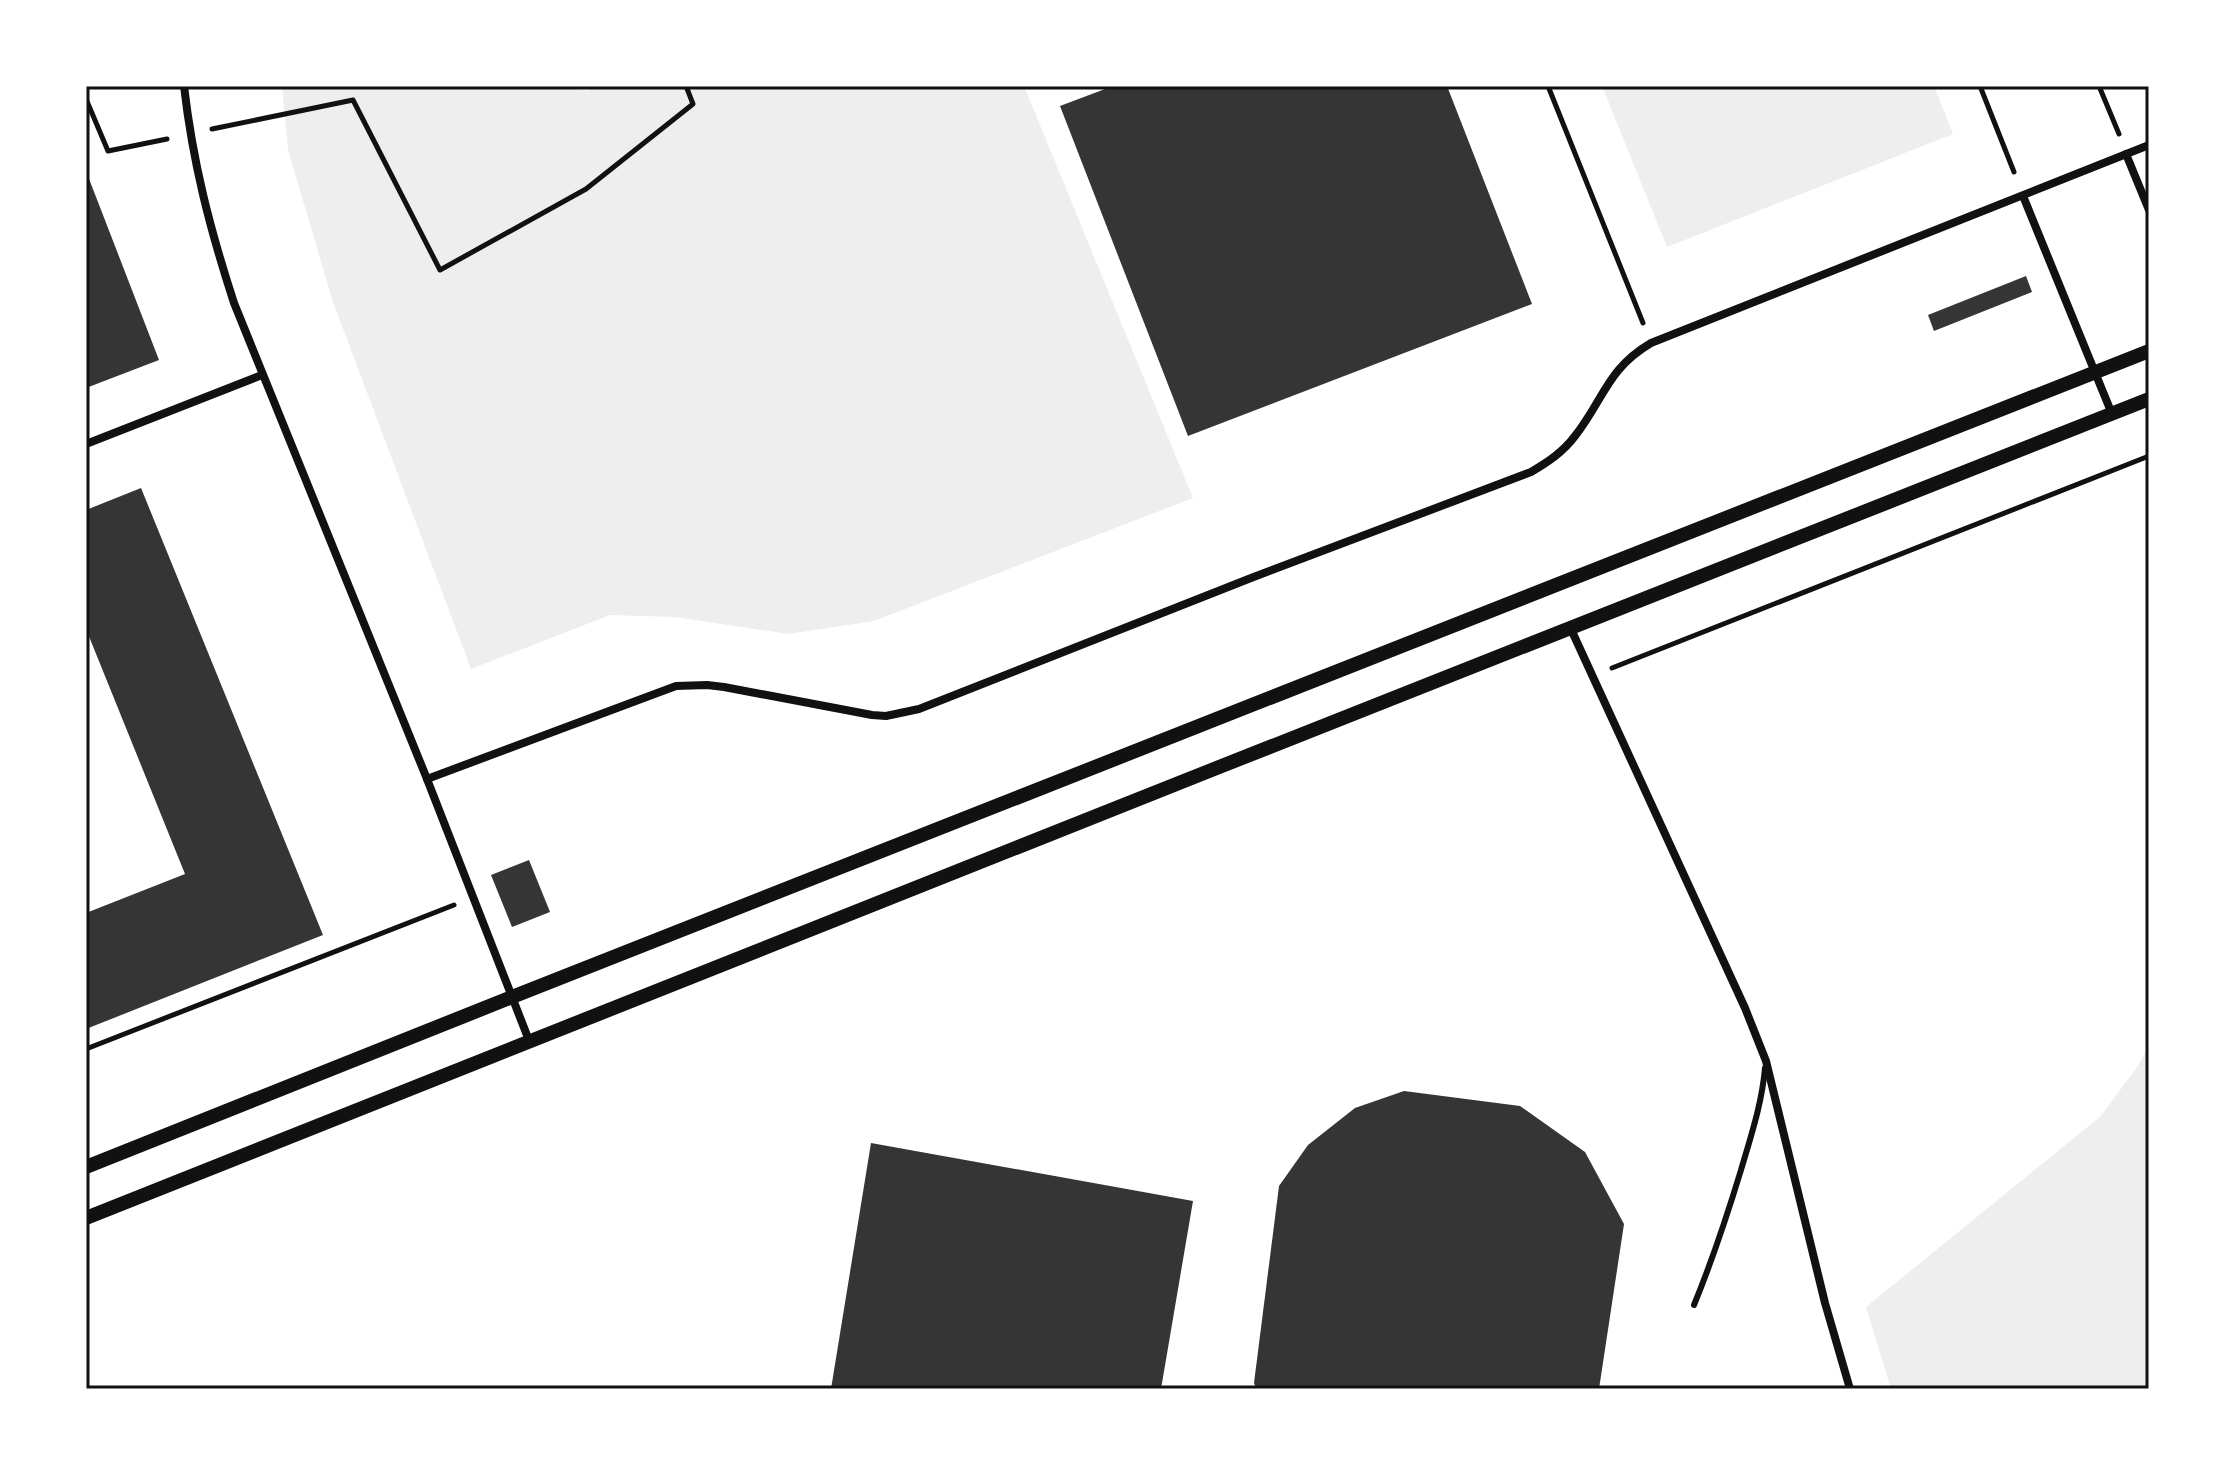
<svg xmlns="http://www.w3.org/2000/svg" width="2235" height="1475" viewBox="0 0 2235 1475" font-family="Barlow,sans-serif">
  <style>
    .green { fill: #eee }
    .building { fill: #353535 }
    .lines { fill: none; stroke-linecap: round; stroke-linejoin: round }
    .path { stroke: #111; stroke-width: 5 }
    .service { stroke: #111; stroke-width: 6 }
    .minor { stroke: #111; stroke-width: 8 }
    .tertiary { stroke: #111; stroke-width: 14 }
    .neatline { fill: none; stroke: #111; stroke-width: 3 }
  </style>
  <rect width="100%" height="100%" fill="#fff"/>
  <g class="green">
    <polygon points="282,86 558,86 589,91 590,86 1024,86 1193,498 874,621 788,634 675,617 610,615 471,669 333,302 288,150"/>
    <polygon points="1602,86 1934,86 1953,134 1667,247"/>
    <polygon points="2149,1046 2149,1389 1891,1389 1866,1307 2101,1116 2137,1067"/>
  </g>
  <g class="building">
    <polygon points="1113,86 1447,86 1532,304 1188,436 1060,106"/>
    <polygon points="86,171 159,360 86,388"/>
    <polygon points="2026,276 2032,292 1934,331 1928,315"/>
    <polygon points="141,488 323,935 86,1029 86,913 185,874 86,629 86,510"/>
    <polygon points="529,860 550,912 512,927 491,875"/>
    <polygon points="1404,1091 1520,1106 1585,1152 1624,1224 1599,1389 1256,1389 1254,1383 1279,1186 1308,1145 1355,1108"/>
    <polygon points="871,1143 1193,1201 1161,1389 831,1389"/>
  </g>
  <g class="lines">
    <g class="path">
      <polyline points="1548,86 1643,323"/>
      <polyline points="1980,86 2014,172"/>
      <polyline points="2099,86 2119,134"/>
      <polyline points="86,99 108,151 167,139"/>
      <polyline points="212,129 353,100 440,270 586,189 693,104 686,86"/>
      <polyline points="1612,668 2149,456"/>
      <polyline points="86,1049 454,905"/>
    </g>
    <path class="service" d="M1694,1305C1712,1261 1727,1216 1741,1170C1751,1136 1762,1103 1765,1068"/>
    <g class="minor">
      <path d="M184,86C193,164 210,229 234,303L427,779L530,1043"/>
      <polyline points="2126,154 2149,210"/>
      <polyline points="2023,196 2112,414"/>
      <polyline points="86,444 262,375"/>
      <polyline points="1570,627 1745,1008 1766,1061 1825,1303 1850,1389"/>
      <path d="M427,779L676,686L707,685L724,687L872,715L886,716L919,709L1251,578L1531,472C1548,462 1563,452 1575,436C1604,399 1607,369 1651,343L2149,145"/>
    </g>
    <g class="tertiary">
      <polyline points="86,1167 512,997 2149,351"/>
      <path d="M86,1218C774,947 1460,668 2149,399"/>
    </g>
  </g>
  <rect width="2235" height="1475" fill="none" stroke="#ffffff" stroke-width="176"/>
  <rect x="88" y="88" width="2059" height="1299" class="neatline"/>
</svg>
